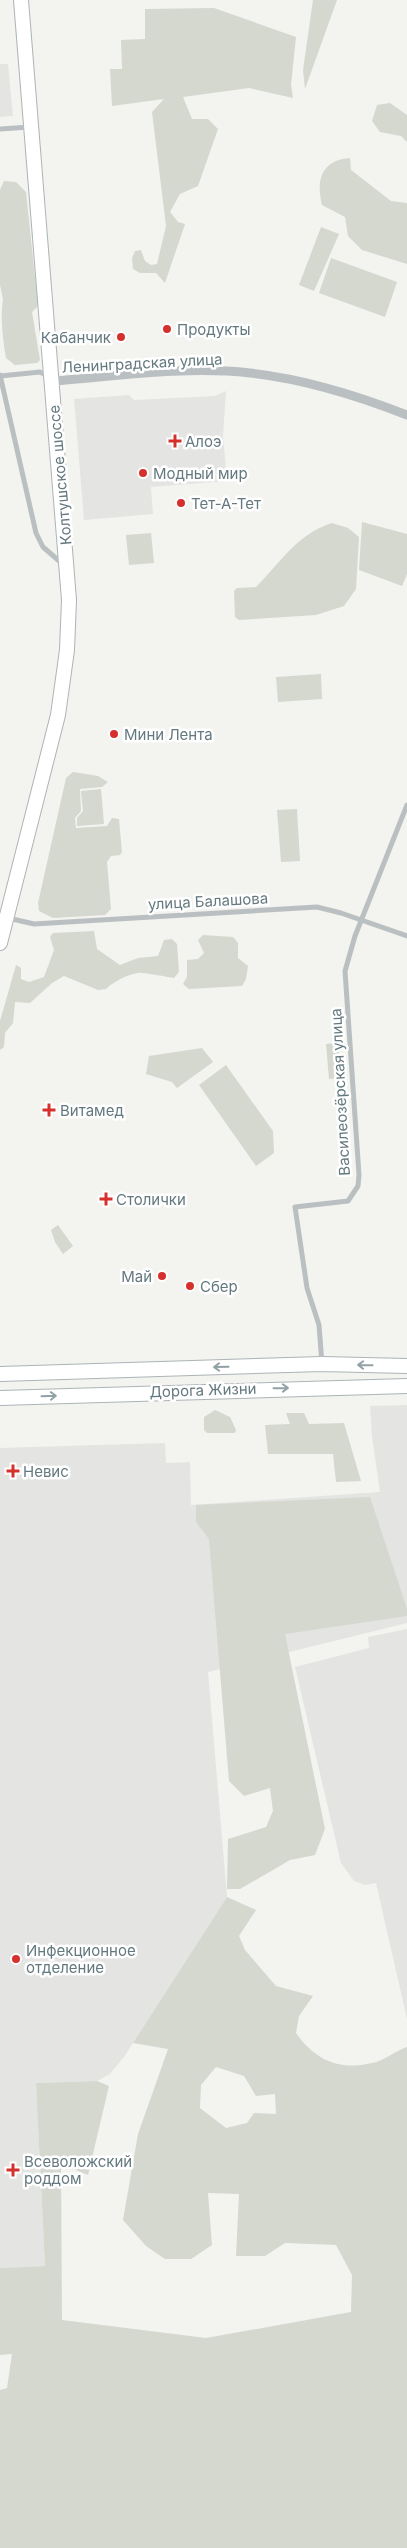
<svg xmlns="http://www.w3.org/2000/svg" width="407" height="2548" viewBox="0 0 407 2548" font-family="Inter,sans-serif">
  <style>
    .built { fill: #e4e4e3 }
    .green { fill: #d4d8cf; fill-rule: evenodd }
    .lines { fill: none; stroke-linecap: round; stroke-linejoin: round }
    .secondary-casing { stroke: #acb4b6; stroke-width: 16 }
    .minor { stroke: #bac0c1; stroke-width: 5 }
    .tertiary { stroke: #bac0c1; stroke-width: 9 }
    .secondary { stroke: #fff; stroke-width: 14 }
    .oneway { stroke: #92a1a5 }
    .poi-dot { fill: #d6302d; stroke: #fff; stroke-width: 2 }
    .labels { text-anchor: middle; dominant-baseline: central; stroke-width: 5; stroke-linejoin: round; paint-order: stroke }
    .poi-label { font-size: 15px; fill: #64797f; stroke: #fff; text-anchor: start }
    .street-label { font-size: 15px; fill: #64797f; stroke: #fff }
  </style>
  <rect width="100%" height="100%" fill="#f3f3f0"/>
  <g class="built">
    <polygon points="0,64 8,64 13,116 0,117"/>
    <polygon points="226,391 223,436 227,481 151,487 153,514 84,520 74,399 129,395 134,400 215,396"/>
    <polygon points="407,1405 407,1623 208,1672 227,1897 124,2057 110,2074 97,2081 36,2083 45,2266 0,2268 0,1448 165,1443 166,1463 190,1462 191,1505 380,1492 372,1436 370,1406"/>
    <polygon points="407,1629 407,2019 376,1883 365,1885 354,1881 341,1863 295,1667 369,1648 368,1637"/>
  </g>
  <g class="green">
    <polygon points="313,0 337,0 305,89 303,70"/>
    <polygon points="214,8 296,37 291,85 293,98 249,88 183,97 192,119 208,119 218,129 198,186 180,194 170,212 178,222 185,224 165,283 156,273 140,273 133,269 132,258 135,251 141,250 145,261 151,265 157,264 166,226 152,112 164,99 112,106 110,69 122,69 121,40 145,39 145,9"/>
    <polygon points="390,103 407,115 407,142 401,136 380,132 372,121 377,105"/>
    <path d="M350,158L351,170L391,201L407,203V264L362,250L348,236L345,217L322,205C316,181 321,160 350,158Z"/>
    <path d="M4,181L16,182L26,192L38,306L32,312L40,360L37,363L15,365L6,358C3,341 0,315 3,300L0,285V190Z"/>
    <polygon points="321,227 339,234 314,291 299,285"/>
    <polygon points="331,258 397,282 385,317 319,293"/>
    <polygon points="362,522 407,534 407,574 402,586 359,570"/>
    <path d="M332,523L348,528L359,537L356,589L344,606L316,615L239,620L235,617L234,591L237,588L256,587C281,562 297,534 332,523Z"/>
    <polygon points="151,533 154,563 129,565 126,535"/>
    <polygon points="321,674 322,699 278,702 276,677"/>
    <polygon points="73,772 98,776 108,782 102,787 80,789 81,811 75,818 76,828 107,826 112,818 119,819 122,852 120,855 111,856 107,862 111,909 105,915 53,918 39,911 38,903 66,778"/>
    <polygon points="101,789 104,824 77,826 77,818 83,811 81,791"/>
    <polygon points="297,809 300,861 281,862 277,810"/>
    <path d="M94,931L97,949L120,965L138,958L158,956L164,940L172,939L177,944L179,972L174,978C166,977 142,972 138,973C128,974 113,982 106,989L98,990L64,976L52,983L30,1003L15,1002L13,1023L5,1033L4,1047L0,1050V1021L16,965L21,968V979L29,982L44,977L54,950L50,937L53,933Z"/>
    <polygon points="203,935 233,937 238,943 238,958 248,966 246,979 242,986 189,989 183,984 187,977 187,960 198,959 204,953 198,940"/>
    <polygon points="338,1043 341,1078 329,1079 326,1044"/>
    <polygon points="202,1048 213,1062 177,1088 172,1082 146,1074 149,1056"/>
    <polygon points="226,1065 273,1131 274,1153 256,1166 199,1085"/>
    <polygon points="58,1225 73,1246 63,1254 55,1242 51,1230"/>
    <polygon points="215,1410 230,1417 236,1430 235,1433 207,1433 204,1430 204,1417"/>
    <polygon points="286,1413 304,1413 309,1424 344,1423 361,1481 336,1482 333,1454 268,1454 265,1425 290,1424"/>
    <polygon points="370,1497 407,1609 407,1616 285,1634 325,1829 315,1855 290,1860 240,1889 227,1889 228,1839 266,1827 273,1811 270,1788 244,1796 229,1781 209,1539 196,1522 196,1505"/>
    <path d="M227,1897L256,1910L239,1936L245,1950L276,1986L313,1996L299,2016L296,2033C315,2060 339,2071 372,2063C384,2061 395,2051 407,2047V2548H0V2390L7,2388L12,2354L0,2355V2268L45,2266L36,2083L97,2081L109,2086L88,2175L61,2164L62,2320L206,2338L351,2312L352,2275L336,2245L285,2243L265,2256H236L239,2194L208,2193L212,2245L191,2259H165L146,2246L123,2220L138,2134L168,2049L133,2043ZM216,2067L244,2076L256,2096L275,2094L276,2114L254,2113L247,2123L226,2128L200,2108L201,2085Z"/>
  </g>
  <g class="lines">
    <g class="secondary-casing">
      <g id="secondary">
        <polyline points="0,943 58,715 67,650 69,600 21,0"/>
        <polyline points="0,1374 322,1364 407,1366"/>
        <polyline points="0,1398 407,1386"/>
      </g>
    </g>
    <g class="minor">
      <polyline points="0,129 30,127"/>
      <polyline points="0,375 36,533 43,547 65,566"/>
      <polyline points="0,376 40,372 48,376"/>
      <polyline points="8,918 34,924 317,907 341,913 407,936"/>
      <polyline points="322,1364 319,1325 307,1288 295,1207 348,1201 358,1186 359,1175 345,971 355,936 407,805"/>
    </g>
    <path class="tertiary" d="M53,381C118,376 185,366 250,373C305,379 356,395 407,415"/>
    <use href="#secondary" class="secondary"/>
  </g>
  <defs><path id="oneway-shaft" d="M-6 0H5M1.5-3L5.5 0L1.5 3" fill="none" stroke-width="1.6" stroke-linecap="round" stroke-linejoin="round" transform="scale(1.25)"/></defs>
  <g class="oneway">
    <use href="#oneway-shaft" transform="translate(365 1365) rotate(-179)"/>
    <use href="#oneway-shaft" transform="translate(221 1367) rotate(179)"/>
    <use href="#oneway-shaft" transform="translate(281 1388) rotate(-1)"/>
    <use href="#oneway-shaft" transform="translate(49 1396) rotate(-2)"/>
  </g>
  <g class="poi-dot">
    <circle cx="167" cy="329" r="5"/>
    <circle cx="121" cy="337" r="5"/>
    <path d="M172.5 433.5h5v5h5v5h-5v5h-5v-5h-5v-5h5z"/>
    <circle cx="143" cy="473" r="5"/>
    <circle cx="181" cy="503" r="5"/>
    <circle cx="114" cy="734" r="5"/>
    <path d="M46.5 1102.5h5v5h5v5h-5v5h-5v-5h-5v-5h5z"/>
    <path d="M103.5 1191.5h5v5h5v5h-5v5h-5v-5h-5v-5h5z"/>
    <circle cx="162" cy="1276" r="5"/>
    <circle cx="190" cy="1286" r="5"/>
    <path d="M10.5 1463.5h5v5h5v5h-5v5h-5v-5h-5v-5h5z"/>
    <circle cx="16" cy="1959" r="5"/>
    <path d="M10.5 2162.5h5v5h5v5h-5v5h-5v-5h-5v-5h5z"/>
  </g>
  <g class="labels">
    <g class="poi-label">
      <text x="177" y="329">Продукты</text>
      <text x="111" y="337" text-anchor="end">Кабанчик</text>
      <text x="185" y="441">Алоэ</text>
      <text x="153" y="473">Модный мир</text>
      <text x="191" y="503">Тет-А-Тет</text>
      <text x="124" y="734">Мини Лента</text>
      <text x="60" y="1110">Витамед</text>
      <text x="116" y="1199">Столички</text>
      <text x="152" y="1276" text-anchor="end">Май</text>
      <text x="200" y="1286">Сбер</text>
      <text x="23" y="1471">Невис</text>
      <text x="26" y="1950">Инфекционное<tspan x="26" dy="17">отделение</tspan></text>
      <text x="24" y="2161">Всеволожский<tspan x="24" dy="17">роддом</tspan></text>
    </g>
    <g class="street-label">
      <text transform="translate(142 363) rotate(-3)">Ленинградская улица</text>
      <text transform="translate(60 475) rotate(-95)">Колтушское шоссе</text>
      <text transform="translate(208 901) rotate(-3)">улица Балашова</text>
      <text transform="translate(340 1092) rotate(-93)">Василеозёрская улица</text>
      <text transform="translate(203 1390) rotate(-2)">Дорога Жизни</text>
    </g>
  </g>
</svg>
